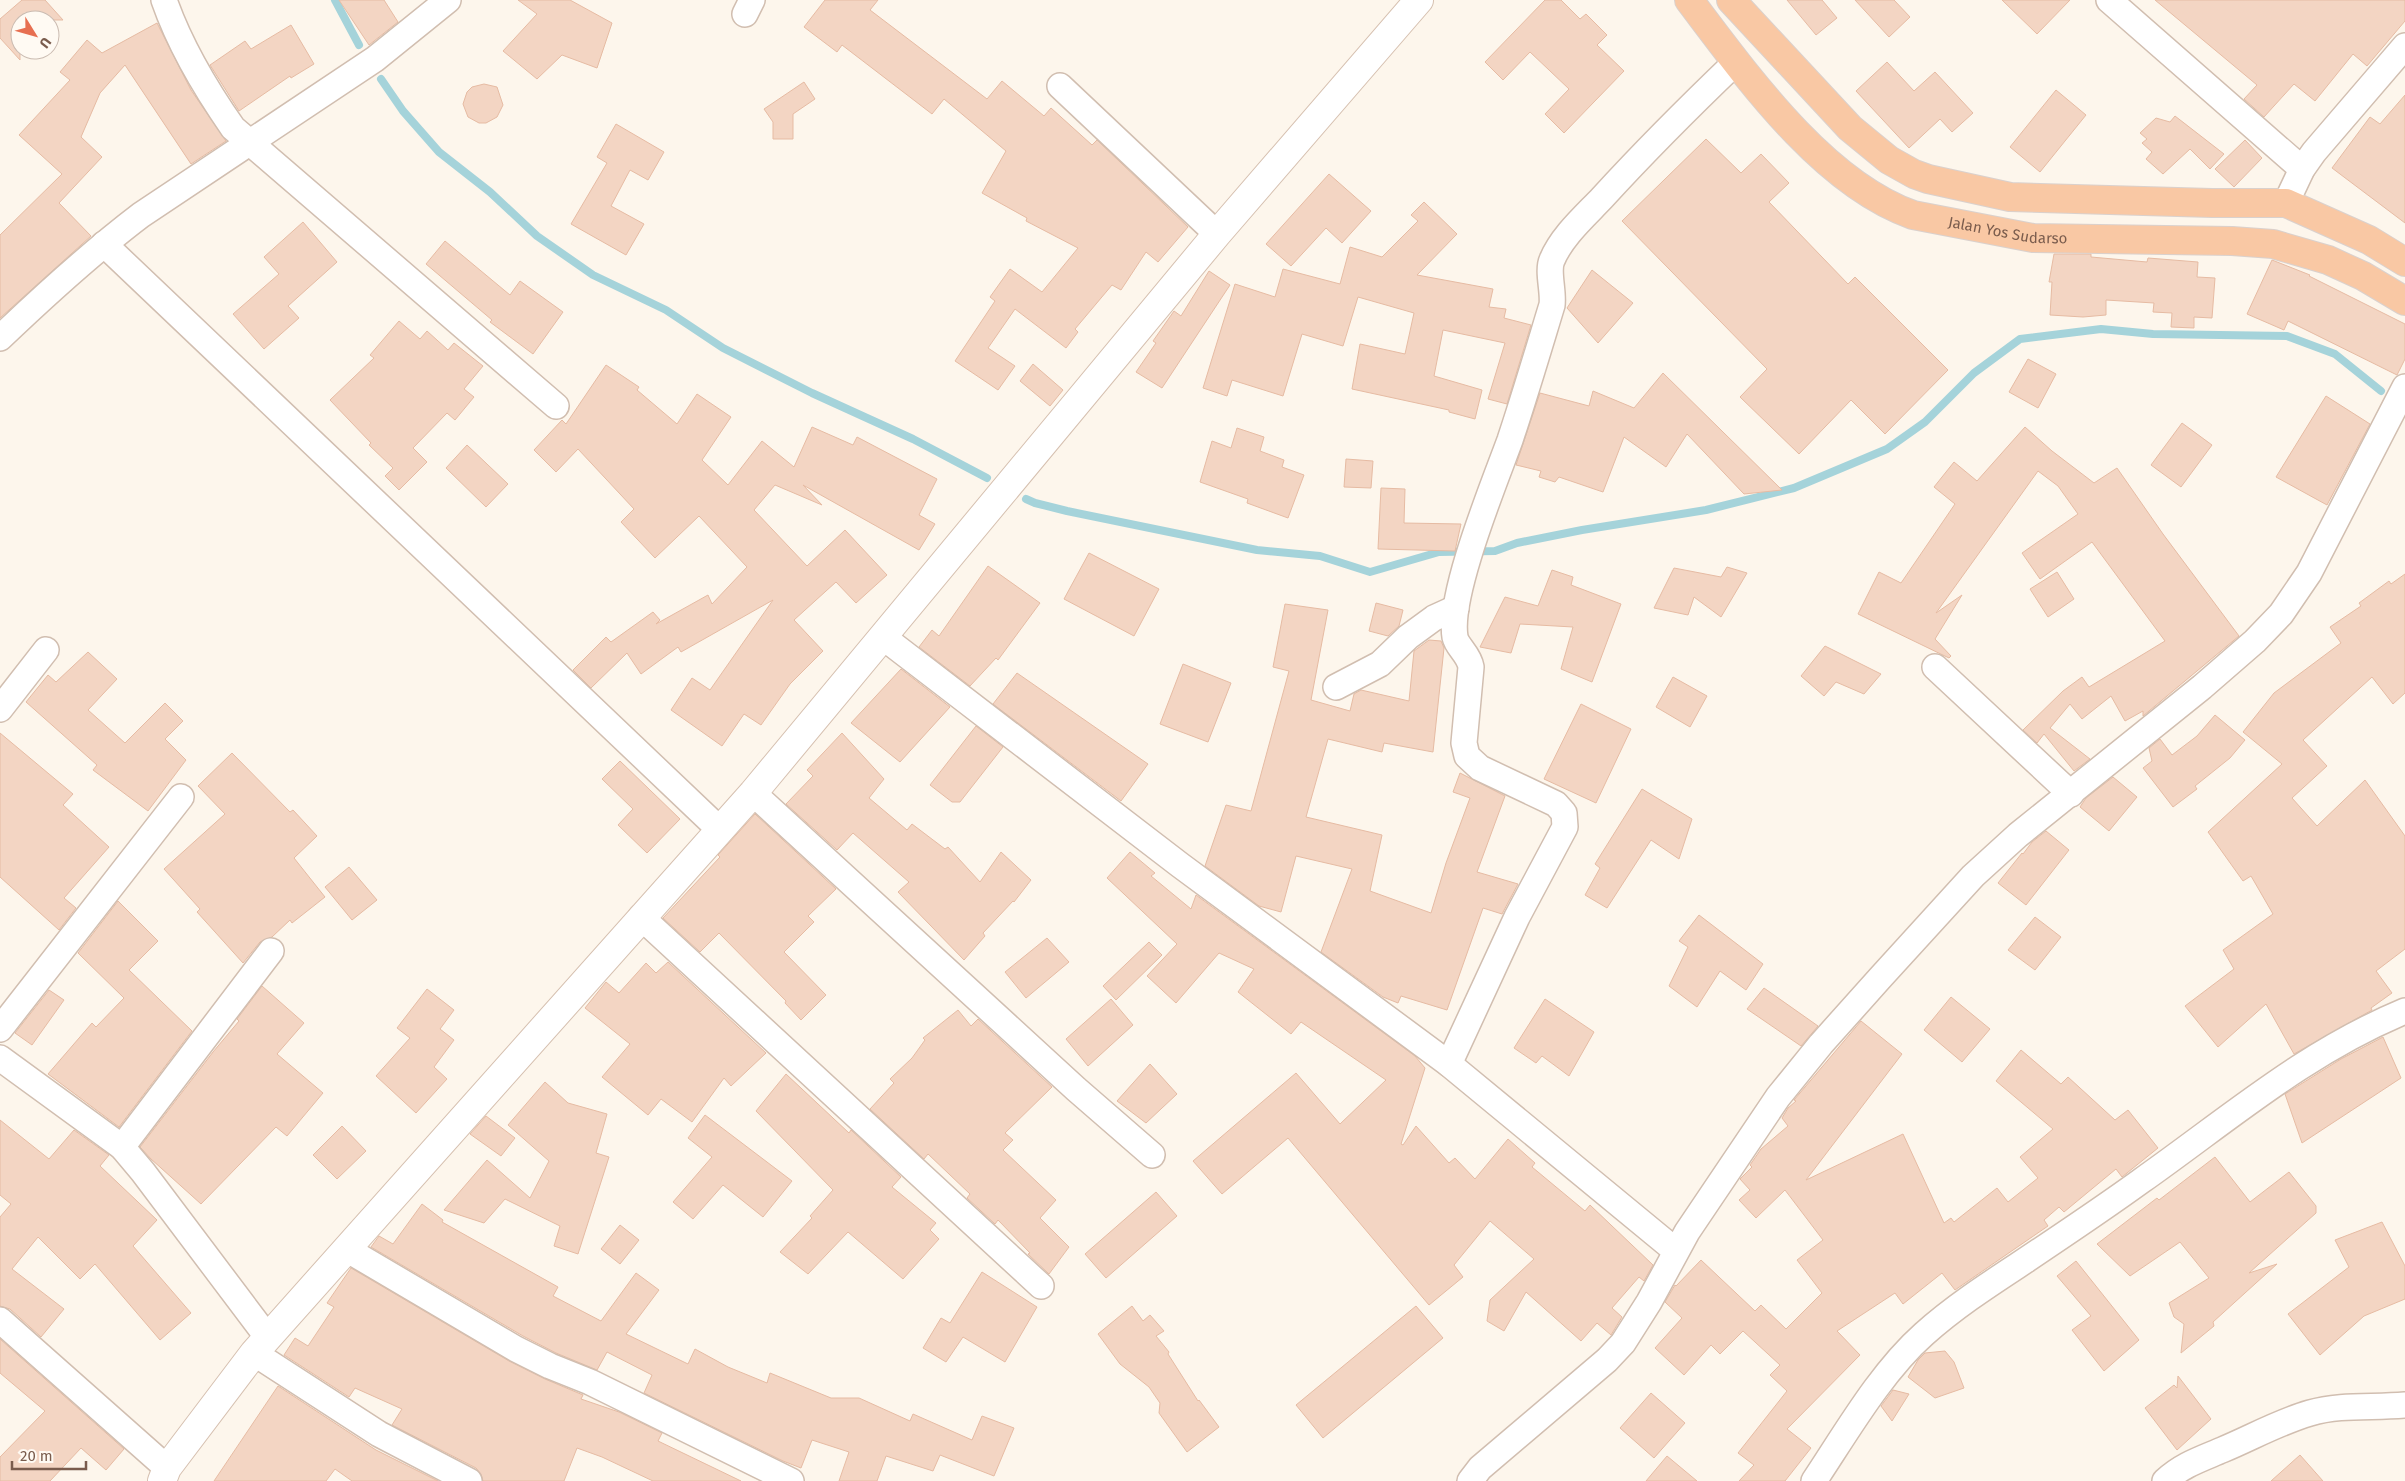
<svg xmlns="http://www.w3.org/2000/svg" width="2405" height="1481" viewBox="0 0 2405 1481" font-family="'Fira Sans',sans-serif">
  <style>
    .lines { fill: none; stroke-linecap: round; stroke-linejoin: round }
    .stream { stroke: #a5d3da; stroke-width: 8 }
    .building { fill: #f3d5c3; stroke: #e6bba3 }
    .minor-casing { stroke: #d1beb0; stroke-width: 28 }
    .secondary-casing { stroke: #d6c0b0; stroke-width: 30 }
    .trunk-casing { stroke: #dad1cd; stroke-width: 30 }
    .minor { stroke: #fff; stroke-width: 25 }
    .secondary { stroke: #fff; stroke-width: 28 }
    .trunk { stroke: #f9c8a4; stroke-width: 28 }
    .labels { text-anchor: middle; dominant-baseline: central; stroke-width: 4; stroke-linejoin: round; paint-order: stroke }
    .street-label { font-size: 15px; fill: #7a5c4d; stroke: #fffaf3 }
  </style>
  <rect width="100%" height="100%" fill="#fdf6ec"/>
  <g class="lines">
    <g class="stream">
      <polyline points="335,0 359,45"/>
      <polyline points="381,79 403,111 439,152 490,192 537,236 593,275 666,310 723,348 812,393 913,439 987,478"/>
      <polyline points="1026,499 1035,503 1067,511 1257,550 1320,556 1370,572 1439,552 1495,551 1517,543 1582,530 1706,510 1794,488 1887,449 1925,422 1974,373 2020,339 2101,329 2153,334 2287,336 2335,354 2381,391"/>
    </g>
  </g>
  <g class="building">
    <polygon points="22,0 45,0 63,20 20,20 20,60 0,38 0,19"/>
    <polygon points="339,0 384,0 398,22 369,45"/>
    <polygon points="518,0 570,0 612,23 597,68 562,55 537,79 503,51 537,14"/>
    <polygon points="825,0 878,0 870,10 987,99 1002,81 1044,116 1051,108 1092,145 1097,140 1188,227 1158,262 1146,252 1121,290 1112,285 1075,329 1078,332 1066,348 1015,309 988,348 1015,366 998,390 955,361 995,301 990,297 1010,269 1042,292 1078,248 1026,221 1027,218 982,193 1006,151 944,99 932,114 842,45 837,52 804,27"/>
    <polygon points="1545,0 1561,0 1580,19 1586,14 1607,35 1597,45 1624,71 1564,133 1545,114 1569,89 1530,52 1503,80 1485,62"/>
    <polygon points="1787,0 1822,0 1837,18 1816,35"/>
    <polygon points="1855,0 1894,0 1910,17 1889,37"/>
    <polygon points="2002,0 2070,0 2037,34"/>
    <polygon points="2155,0 2405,0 2405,21 2367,66 2353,54 2315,101 2294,84 2264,117 2244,99 2257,85"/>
    <polygon points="157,23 191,90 226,141 191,164 125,65 100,93 81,137 102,157 59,203 91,236 0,318 0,235 62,174 19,135 70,80 60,72 87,40 102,53"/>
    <polygon points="291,25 314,64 291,78 290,76 239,111 210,65 245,41 251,49"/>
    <polygon points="1887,62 1914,91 1935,72 1973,113 1952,132 1940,119 1909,148 1856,91"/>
    <polygon points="804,82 815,99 793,114 793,139 773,139 773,122 764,109"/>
    <polygon points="484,84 497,87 503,105 497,117 486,123 479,123 468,117 463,104 467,92 472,87"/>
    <polygon points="2056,90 2086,115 2040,172 2010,147"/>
    <polygon points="2405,95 2405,223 2332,168 2370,117 2380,124"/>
    <polygon points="2175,116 2224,154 2210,169 2190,149 2163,174 2146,159 2152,152 2142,143 2147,139 2140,133 2156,118 2170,122"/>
    <polygon points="616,124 664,152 648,180 630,170 611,206 644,224 626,255 571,224 607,163 597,157"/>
    <polygon points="1706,139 1741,173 1761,154 1789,183 1769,202 1848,284 1855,277 1948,370 1885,434 1851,400 1799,454 1740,397 1767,369 1622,221"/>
    <polygon points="2245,140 2262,158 2234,187 2215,169"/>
    <polygon points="1329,174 1371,211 1342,243 1326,228 1291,266 1266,244"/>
    <polygon points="1424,202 1457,234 1417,275 1493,289 1489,307 1506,309 1504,318 1531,325 1507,404 1488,399 1505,343 1443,330 1434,376 1482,390 1475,419 1449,412 1449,410 1352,389 1360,344 1405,354 1414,313 1358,297 1343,346 1302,334 1283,396 1232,380 1227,396 1203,388 1235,284 1275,297 1283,269 1340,284 1350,247 1382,257 1418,221 1411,215"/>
    <polygon points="303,222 337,262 288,306 299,318 264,349 233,314 279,274 264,257"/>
    <polygon points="445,241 510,295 520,281 563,312 533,354 490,322 492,320 426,264"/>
    <polygon points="2054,254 2091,254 2091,257 2147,262 2148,258 2198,262 2197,277 2215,278 2212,318 2194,317 2194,328 2171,327 2172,313 2153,312 2154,303 2106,300 2106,315 2083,317 2050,315 2052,282 2049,282"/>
    <polygon points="2272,260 2310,275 2309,276 2405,324 2405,359 2397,375 2288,321 2284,330 2247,314"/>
    <polygon points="1592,270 1633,303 1598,343 1567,308"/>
    <polygon points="1209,271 1230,285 1162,388 1136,372 1156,343 1153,341 1174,311 1181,316"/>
    <polygon points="399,321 420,339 427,331 448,350 454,343 483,366 464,389 474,397 455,420 447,413 413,448 427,462 399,490 385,476 393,468 369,445 371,443 330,400 374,358 370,355"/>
    <polygon points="2028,359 2056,374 2038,408 2009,392"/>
    <polygon points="1033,364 1063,390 1050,406 1020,381"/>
    <polygon points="606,365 639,387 637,390 677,424 697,394 731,417 702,460 728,485 762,441 794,467 812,427 853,445 857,437 937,479 919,515 935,524 919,550 803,485 822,505 775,485 754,510 807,566 845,530 887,575 856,603 836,582 794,620 823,651 790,684 761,725 744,714 722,746 671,710 692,678 710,690 773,600 681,652 678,647 641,674 627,653 591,688 573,670 606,637 611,642 653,612 660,620 656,624 708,595 712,604 747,567 699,516 655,558 621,522 634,509 578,449 556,472 534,450 562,420 566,424"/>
    <polygon points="1663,373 1782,490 1744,494 1687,434 1666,467 1624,437 1603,492 1559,477 1555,482 1539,477 1541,471 1516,465 1540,393 1589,406 1593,391 1634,408"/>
    <polygon points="2326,396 2370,424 2327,505 2276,477"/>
    <polygon points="2182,423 2212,445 2181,487 2151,465"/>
    <polygon points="2025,427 2052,451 2094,483 2117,468 2163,534 2239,636 2143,716 2143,711 2125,721 2111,696 2082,719 2070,704 2050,728 2090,759 2074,771 2044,734 2037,743 2023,730 2063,691 2082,677 2089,687 2165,641 2092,542 2040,579 2022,553 2078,514 2058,486 2038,471 1936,613 1962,595 1935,639 1951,656 1949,658 1858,614 1879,572 1901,583 1955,504 1934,487 1954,462 1977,481"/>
    <polygon points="1237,428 1264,437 1260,451 1284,460 1282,467 1304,475 1288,518 1247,503 1248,499 1200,482 1212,441 1231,448"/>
    <polygon points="467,445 508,484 486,507 446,468"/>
    <polygon points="1346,459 1373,461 1371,488 1344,487"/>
    <polygon points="1381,488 1405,489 1404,523 1461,524 1455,551 1378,549"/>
    <polygon points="1089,553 1159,589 1134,636 1064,599"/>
    <polygon points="988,566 1040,603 998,660 996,658 970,686 919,647 932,630 939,636"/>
    <polygon points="1727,567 1747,573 1721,617 1694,597 1688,615 1654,608 1674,568 1721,577"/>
    <polygon points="1552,570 1573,577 1571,585 1621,604 1592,682 1561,669 1573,627 1520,624 1511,653 1480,647 1505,597 1538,606"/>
    <polygon points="2057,572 2074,599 2048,617 2030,589"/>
    <polygon points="2405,574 2405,693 2393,704 2372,677 2303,740 2327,766 2292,798 2317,826 2365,780 2405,836 2405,949 2376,971 2392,993 2371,1008 2372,1010 2294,1054 2266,1004 2218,1047 2185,1006 2234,969 2223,950 2273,914 2251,876 2243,881 2208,832 2282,764 2243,732 2274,693 2341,643 2330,627 2361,606 2359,603 2389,581 2391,584"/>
    <polygon points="1376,603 1403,610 1399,626 1388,636 1369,631"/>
    <polygon points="1285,604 1328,610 1311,700 1350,711 1354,694 1361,690 1409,701 1414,651 1429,640 1441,641 1444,648 1433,752 1384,743 1382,752 1328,739 1306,817 1382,835 1370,891 1431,913 1446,863 1470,798 1453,792 1460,773 1505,796 1477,872 1518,884 1502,914 1483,908 1447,1010 1401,996 1398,1003 1383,997 1321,952 1352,869 1296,856 1281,912 1259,906 1205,866 1226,805 1251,811 1289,671 1273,667"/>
    <polygon points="1825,646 1881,674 1864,694 1836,682 1824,696 1801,676"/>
    <polygon points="88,652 117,679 88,710 125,743 165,703 183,721 165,739 186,760 148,811 93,770 97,765 26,702 48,675 56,682"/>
    <polygon points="1183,664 1231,683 1208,742 1160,724"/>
    <polygon points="901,669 950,707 900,762 851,723"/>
    <polygon points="1017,673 1148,764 1121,801 993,704"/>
    <polygon points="1673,677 1707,696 1690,727 1656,707"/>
    <polygon points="1581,704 1631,729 1596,803 1544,779"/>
    <polygon points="2215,715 2245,740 2230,758 2195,786 2197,789 2173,807 2143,768 2152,761 2149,748 2160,739 2172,755 2197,736"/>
    <polygon points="976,726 1003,747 960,802 952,802 930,785"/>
    <polygon points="0,733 73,794 63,805 109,847 64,898 76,908 59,930 0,877"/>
    <polygon points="842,733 884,779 869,798 907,830 912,824 945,849 948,847 980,882 1001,852 1031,880 1014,902 1013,901 983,933 985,936 964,960 898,892 909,882 853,833 837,850 786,804 813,776 807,770"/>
    <polygon points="232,753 290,812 293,810 317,836 294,858 325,897 292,923 290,920 272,937 260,942 243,963 197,912 200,909 164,869 225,814 198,786"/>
    <polygon points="620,761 680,819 647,853 618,825 633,809 602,779"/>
    <polygon points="2113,777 2137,797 2109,831 2080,807 2086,798"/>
    <polygon points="1642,789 1692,819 1679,859 1651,840 1607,908 1585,895 1600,868 1595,864"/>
    <polygon points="755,814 836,889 808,916 814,922 784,952 826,995 801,1020 785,1003 786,1001 719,933 700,952 663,918 720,857 718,855"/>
    <polygon points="2046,831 2069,850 2026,905 1998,883 2022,853 2023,854 2032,842"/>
    <polygon points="1130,852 1155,873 1151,876 1191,909 1196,895 1415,1056 1425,1068 1401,1144 1403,1145 1416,1126 1449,1163 1455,1158 1475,1179 1508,1139 1535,1163 1532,1167 1585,1211 1590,1205 1653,1265 1644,1281 1639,1277 1612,1308 1622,1317 1611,1335 1597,1323 1581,1341 1526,1292 1504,1331 1487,1321 1490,1300 1534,1259 1490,1221 1454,1265 1463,1277 1429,1305 1288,1138 1222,1194 1193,1161 1296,1073 1340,1124 1386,1080 1301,1022 1291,1034 1238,992 1254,969 1219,953 1176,1003 1147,976 1177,944 1107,878"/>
    <polygon points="349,867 377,900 352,920 325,887"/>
    <polygon points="118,901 158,941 129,970 192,1031 119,1127 48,1074 92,1023 96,1027 124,998 78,953"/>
    <polygon points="1699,915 1763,964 1746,990 1720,971 1697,1007 1669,986 1688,947 1679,941"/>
    <polygon points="2035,917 2061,937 2035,970 2008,950"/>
    <polygon points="1047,938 1069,962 1026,998 1005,972"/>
    <polygon points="1149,942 1162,955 1116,1000 1103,986"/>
    <polygon points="668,962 766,1053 731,1086 724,1078 692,1122 661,1099 648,1115 602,1077 630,1044 585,1008 606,982 619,993 646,963 656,973"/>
    <polygon points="262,986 304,1023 277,1054 323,1093 287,1136 276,1127 201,1204 151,1159 140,1147 213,1052 239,1021 237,1019"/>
    <polygon points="1764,988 1818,1026 1801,1046 1747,1009"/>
    <polygon points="427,989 454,1010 440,1029 454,1040 434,1067 447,1079 416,1113 376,1076 410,1038 397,1028"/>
    <polygon points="49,990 64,1000 32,1045 15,1033"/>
    <polygon points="1951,997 1990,1029 1962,1062 1924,1030"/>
    <polygon points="1111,999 1133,1025 1088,1066 1066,1039"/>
    <polygon points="1545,999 1594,1032 1569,1076 1542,1056 1536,1063 1514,1048"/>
    <polygon points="958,1010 971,1026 978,1019 1052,1087 1005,1133 1013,1140 1003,1150 1056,1200 1040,1218 1069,1247 1049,1274 1028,1254 1030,1253 998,1220 995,1224 967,1198 970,1194 928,1154 924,1159 870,1109 894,1083 890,1079 912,1058 925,1040 923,1038"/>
    <polygon points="1861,1021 1902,1054 1806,1180 1903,1134 1944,1223 1951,1218 1954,1222 1997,1188 2008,1202 2038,1178 2020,1157 2053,1129 1996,1081 2021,1050 2061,1084 2068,1077 2115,1120 2128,1110 2158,1148 2122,1177 2116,1169 2064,1212 2059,1207 2044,1220 2048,1226 1955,1290 1942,1273 1903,1304 1895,1293 1837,1331 1860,1355 1787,1429 1811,1448 1785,1481 1739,1481 1754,1465 1738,1453 1787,1391 1770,1375 1780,1365 1743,1331 1720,1354 1711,1345 1684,1375 1655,1348 1682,1318 1665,1302 1675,1285 1676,1286 1701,1260 1755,1311 1761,1305 1786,1329 1822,1293 1797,1260 1823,1240 1785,1190 1756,1218 1739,1200 1750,1190 1740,1179 1752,1167 1750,1165 1761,1149 1788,1126 1782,1118 1788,1108 1796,1101 1794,1100"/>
    <polygon points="2383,1037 2401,1078 2302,1143 2285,1094 2341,1059"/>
    <polygon points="1150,1064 1177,1094 1146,1123 1117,1101"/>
    <polygon points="786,1074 849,1133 851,1130 901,1177 892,1187 936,1223 930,1230 939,1239 903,1279 848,1232 808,1274 780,1252 812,1218 810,1216 833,1190 756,1111"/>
    <polygon points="545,1082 568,1103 607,1114 596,1153 609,1157 578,1254 554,1246 560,1226 505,1199 484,1223 444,1210 487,1160 530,1198 549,1161 508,1125"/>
    <polygon points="705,1115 792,1181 763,1217 723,1185 693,1219 673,1202 712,1157 688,1138"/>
    <polygon points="486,1116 515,1138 501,1156 470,1134"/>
    <polygon points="0,1120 49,1159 74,1130 109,1155 100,1166 157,1220 133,1246 191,1313 160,1340 95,1264 80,1279 38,1237 12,1269 64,1309 41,1337 10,1309 0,1306 0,1217 11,1204 0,1195"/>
    <polygon points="342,1126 366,1151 337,1179 313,1155"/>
    <polygon points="2215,1157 2250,1202 2289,1172 2316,1206 2316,1213 2249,1273 2277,1264 2213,1322 2214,1326 2181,1353 2184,1324 2174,1317 2169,1303 2209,1278 2180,1242 2130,1276 2097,1244 2157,1198 2159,1200"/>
    <polygon points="1156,1192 1177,1216 1106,1278 1085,1254"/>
    <polygon points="422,1204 443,1220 442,1222 558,1287 553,1296 601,1321 636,1273 659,1290 626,1334 688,1364 695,1349 728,1367 767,1383 770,1373 831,1398 859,1398 910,1421 913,1414 972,1440 982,1416 1014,1428 994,1476 940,1455 933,1471 886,1456 877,1481 839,1481 849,1452 812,1440 801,1468 783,1461 644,1393 652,1375 607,1352 597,1370 556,1353 523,1336 371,1247 379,1236 393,1244"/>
    <polygon points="2382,1222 2405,1266 2405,1299 2364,1316 2320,1355 2288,1314 2349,1267 2335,1240"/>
    <polygon points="620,1225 639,1240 620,1264 601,1249"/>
    <polygon points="2076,1261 2139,1340 2104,1371 2072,1330 2091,1316 2057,1276"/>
    <polygon points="351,1268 509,1361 545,1379 583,1395 581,1399 619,1412 662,1433 658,1441 741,1481 653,1481 602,1457 577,1448 564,1481 483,1481 481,1474 476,1468 392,1425 402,1409 355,1388 349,1397 284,1355 295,1338 308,1346 334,1307 327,1303"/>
    <polygon points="982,1272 1037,1307 1005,1362 963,1337 946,1362 923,1348 941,1318 950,1323"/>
    <polygon points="1132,1306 1143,1321 1150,1315 1164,1331 1156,1336 1169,1352 1168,1354 1198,1401 1199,1400 1219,1427 1187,1452 1159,1413 1160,1403 1149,1387 1120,1364 1098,1334"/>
    <polygon points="1416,1306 1443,1338 1323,1438 1296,1405"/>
    <polygon points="0,1339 124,1449 106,1470 81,1448 50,1481 0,1481 0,1457 45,1411 0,1373"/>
    <polygon points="1945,1351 1954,1362 1964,1388 1935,1398 1908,1377 1918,1360 1925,1353"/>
    <polygon points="2178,1376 2211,1419 2177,1450 2145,1408 2174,1385 2177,1388"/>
    <polygon points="278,1386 376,1450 438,1481 352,1481 335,1469 326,1481 214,1481"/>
    <polygon points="1893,1390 1909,1394 1892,1421 1881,1406"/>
    <polygon points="1651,1393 1685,1423 1654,1458 1620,1428"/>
    <polygon points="2300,1455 2323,1481 2271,1481"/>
    <polygon points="1667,1456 1697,1481 1646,1481"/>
  </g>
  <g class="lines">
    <g class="minor-casing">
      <g id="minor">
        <path d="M164,0C180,46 205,88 233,128L556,406"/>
        <polyline points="2109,0 2302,169"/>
        <polyline points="745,14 752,0"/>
        <polyline points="1060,86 1217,234"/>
        <polyline points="2286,203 2302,169 2314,152 2405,46"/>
        <polyline points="104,244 719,829"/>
        <path d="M0,338C45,295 91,253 141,215L375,59L448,0"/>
        <polyline points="883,637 1180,865 1449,1064 1676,1251"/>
        <polyline points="1935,667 2071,794"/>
        <polyline points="1336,687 1380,664 1408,637 1434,618 1456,608"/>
        <polyline points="0,709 46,650"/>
        <polyline points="753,793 1076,1089 1152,1155"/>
        <polyline points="641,917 1041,1286"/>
        <polyline points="0,1029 181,797"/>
        <polyline points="0,1058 122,1147 143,1172 268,1338"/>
        <path d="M1449,1064L1517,917L1565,827L1564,813L1556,804L1480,768L1467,756L1464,743L1471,667C1469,654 1457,647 1455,637C1448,595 1494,484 1510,440C1525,395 1538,351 1552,305C1554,292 1547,271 1552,260C1562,236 1585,216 1602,198C1645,151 1690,106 1736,62"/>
        <polyline points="122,1147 271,951"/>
        <polyline points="348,1250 516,1349 550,1366 590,1382 791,1481"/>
        <polyline points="0,1320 167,1468"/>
        <polyline points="254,1353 379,1434 469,1481"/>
        <polyline points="1470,1481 1480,1468 1607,1360 1623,1343 1649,1302 1687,1232 1778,1097 1821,1044 1880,978 1973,876 2018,835 2202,687 2255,641 2281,614 2309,573 2405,387"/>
        <path d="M1814,1481C1846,1433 1881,1372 1924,1334C1953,1308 1985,1287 2017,1266C2059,1238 2101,1210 2141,1181C2229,1119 2304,1053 2405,1011"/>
        <path d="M2165,1481C2182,1465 2201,1459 2222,1450C2251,1438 2279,1422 2310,1413C2341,1404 2373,1408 2405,1405"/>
      </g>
    </g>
    <g class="secondary-casing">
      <polyline id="secondary" points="162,1481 167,1468 254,1353 753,793 1217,234 1419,0"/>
    </g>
    <g class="trunk-casing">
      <g id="trunk">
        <path id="s1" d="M1689,0C1746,75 1822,183 1913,215L2033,238L2232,241L2273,244L2328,260L2363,276L2405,301"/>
        <polyline points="1731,0 1850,128 1889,160 1914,174 1928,179 2010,197 2212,203 2286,203 2369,240 2405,262"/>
      </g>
    </g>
    <use href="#minor" class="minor"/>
    <use href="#secondary" class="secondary"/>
    <use href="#trunk" class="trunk"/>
  </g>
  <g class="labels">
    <g class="street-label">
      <text stroke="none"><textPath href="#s1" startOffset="411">Jalan Yos Sudarso</textPath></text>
    </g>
  </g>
  <g transform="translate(35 35) rotate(127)"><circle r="24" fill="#fffaf3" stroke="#cabbb1"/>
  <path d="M0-4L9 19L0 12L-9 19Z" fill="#e76f51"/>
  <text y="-8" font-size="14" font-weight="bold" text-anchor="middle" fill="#7a5c4d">U</text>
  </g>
  <path d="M12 1461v8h74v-8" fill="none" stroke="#7a5c4d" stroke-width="2.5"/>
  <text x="20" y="1461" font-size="15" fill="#7a5c4d" stroke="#fffaf3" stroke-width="4" paint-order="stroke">20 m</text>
</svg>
